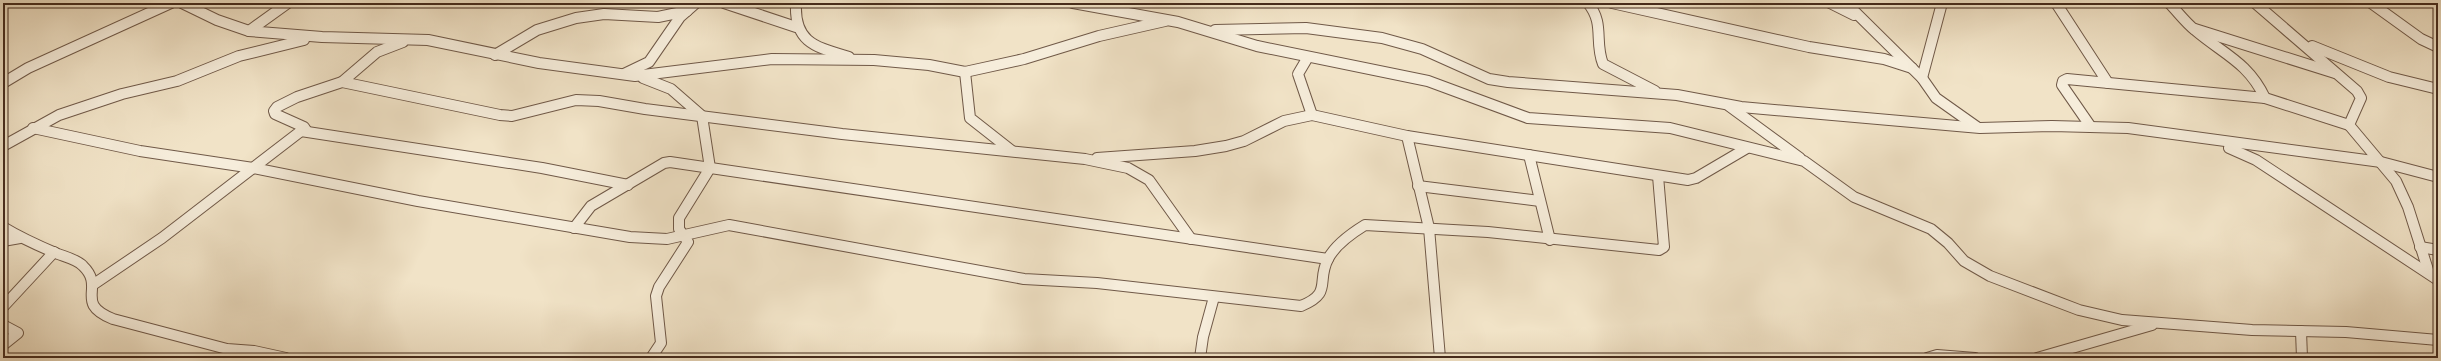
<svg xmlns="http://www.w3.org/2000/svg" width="2441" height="361" viewBox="0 0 2441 361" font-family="'EB Garamond',serif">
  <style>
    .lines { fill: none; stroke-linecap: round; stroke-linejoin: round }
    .minor-casing { stroke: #705948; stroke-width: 12 }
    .minor { stroke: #f6eddb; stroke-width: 10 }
  </style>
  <rect width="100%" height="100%" fill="#f1e3c7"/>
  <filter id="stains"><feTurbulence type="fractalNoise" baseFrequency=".005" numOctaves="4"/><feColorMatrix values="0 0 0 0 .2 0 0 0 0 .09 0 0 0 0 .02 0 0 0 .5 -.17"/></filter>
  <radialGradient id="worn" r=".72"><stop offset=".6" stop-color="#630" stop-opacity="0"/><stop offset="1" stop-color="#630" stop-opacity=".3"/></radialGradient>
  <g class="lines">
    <g class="minor-casing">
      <g id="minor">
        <polyline points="182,3 217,20 249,31 322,37 428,40 539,63 635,76 772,59 874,60 929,65 965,72 1024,59 1099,36 1165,21"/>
        <polyline points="724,3 796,27"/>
        <path d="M796,3C794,43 816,47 849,57"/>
        <polyline points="1073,3 1178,22 1257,46 1428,81 1528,118 1670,128 1804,161 1854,197 1931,229 1948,243 1964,261 1990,276 2079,310 2122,320 2252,330 2346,332 2438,340"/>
        <path d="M1588,3C1605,24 1594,41 1603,64L1655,91"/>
        <polyline points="1612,3 1809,47 1884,59 1912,68"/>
        <polyline points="1830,3 1854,15"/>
        <polyline points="1846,3 1922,78 1936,98 1977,127"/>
        <polyline points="2056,3 2108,83"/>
        <path d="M2169,3C2178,12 2185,22 2195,30C2223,54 2248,62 2265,98"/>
        <polyline points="2255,3 2357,91 2361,98 2349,125 2396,181 2408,207 2429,273"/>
        <polyline points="2371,3 2421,39 2438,47"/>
        <polyline points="2195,29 2335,73"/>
        <polyline points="1215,30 1306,28 1382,38 1422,49 1489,79 1508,82 1677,95 1741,107 1980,128 2052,126 2128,128 2381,162 2438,177"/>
        <polyline points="249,31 288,3"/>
        <polyline points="2312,46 2389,77 2438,89"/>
        <polyline points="495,55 537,30 576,18 604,14 658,17 687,11"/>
        <polyline points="1308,57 1298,74 1312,115"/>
        <polyline points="965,72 970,118 1012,151"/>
        <polyline points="624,74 649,62 680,17 696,3"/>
        <polyline points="643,78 671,89 702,116 710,168 679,218 679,229 688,242 659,287 656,296 661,343 651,358"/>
        <polyline points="1922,78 1942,3"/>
        <polyline points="342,82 377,52 403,42"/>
        <polyline points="3,83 28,68 171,3"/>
        <polyline points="1729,106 1800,158"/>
        <polyline points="2091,127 2062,85 2063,81 2067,79 2265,98 2349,125"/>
        <path d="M33,128L140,151L253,168L418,201L630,237L667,239L729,225L1024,279L1097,283L1301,306C1333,293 1316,282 1328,259C1335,245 1352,233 1365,225L1488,232L1659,250L1664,247L1658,176"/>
        <polyline points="301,131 542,168 628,185"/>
        <polyline points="1407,136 1429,228 1440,358"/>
        <polyline points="3,146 59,115 122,94 177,81 239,56 304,40"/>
        <polyline points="2229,148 2256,160 2438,280"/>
        <polyline points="1529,155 1550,240"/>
        <polyline points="1097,158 1195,151 1226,146 1244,141 1284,121 1312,115 1407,136 1688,180 1696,178 1747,148"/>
        <polyline points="1418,186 1540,201"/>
        <path d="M3,227C21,238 39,246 58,254C66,257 78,260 83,266C106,288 73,303 113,319L227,349L254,351L286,358"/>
        <polyline points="574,228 591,206 664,163 670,162 1328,259"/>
        <polyline points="3,241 20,238"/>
        <polyline points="2420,247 2438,250"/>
        <polyline points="94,284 162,238 301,131 306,130 304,127 275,114 274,111 277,107 297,97 342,82 500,115 512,116 576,100 599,101 645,109 842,134 1085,159 1128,168 1149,180 1191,239"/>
        <polyline points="3,307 54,252"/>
        <polyline points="3,325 18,333 3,345"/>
        <polyline points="2301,331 2302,358"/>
        <polyline points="1200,358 1203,337 1214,297"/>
        <polyline points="1927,358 1937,355 1975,358"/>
        <polyline points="2037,358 2152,325"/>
      </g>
    </g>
    <use href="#minor" class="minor"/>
  </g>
  <rect width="2441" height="361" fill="none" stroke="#f1e3c7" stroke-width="16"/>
  <rect x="4" y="4" width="2433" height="353" fill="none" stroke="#452b1d" stroke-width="2"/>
  <rect x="8" y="8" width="2425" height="345" fill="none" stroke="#452b1d"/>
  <rect width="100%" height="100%" filter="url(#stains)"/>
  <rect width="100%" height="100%" fill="url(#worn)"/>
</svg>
